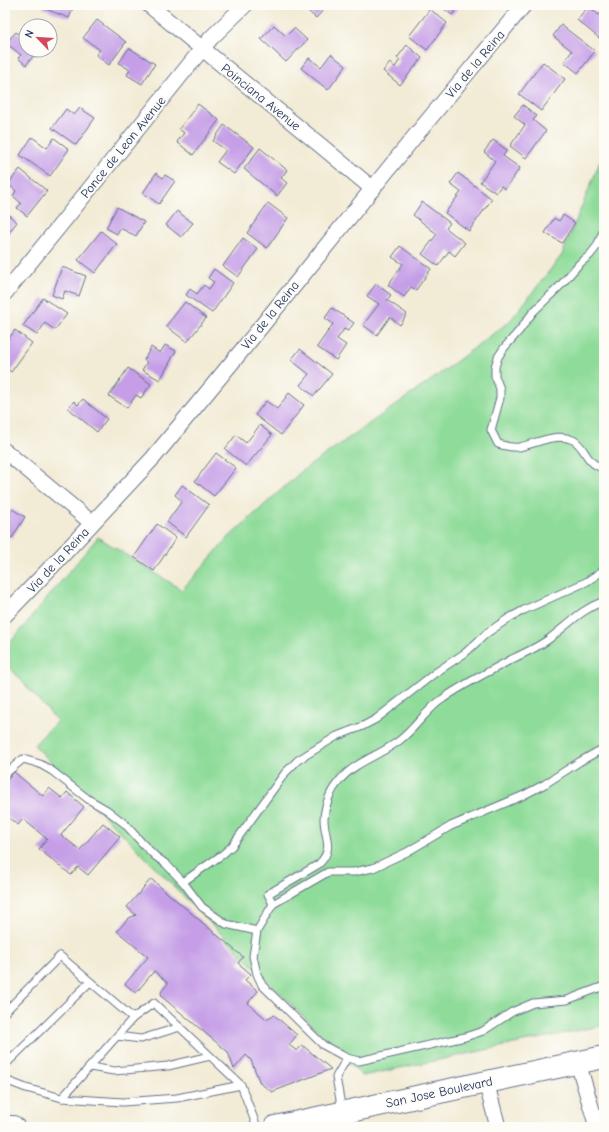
<svg xmlns="http://www.w3.org/2000/svg" width="609" height="1132" viewBox="0 0 609 1132" font-family="'Comic Neue',sans-serif">
  <style>
    .green { fill: #8fdc9a; stroke: #55867c }
    .building { fill: #c59ee7 }
    .lines { fill: none; stroke-linecap: round; stroke-linejoin: round }
    .lane-casing { stroke: #667188; stroke-width: 9 }
    .street-casing { stroke: #667188; stroke-width: 17 }
    .primary-casing { stroke: #667188; stroke-width: 24 }
    .lane { stroke: #fff; stroke-width: 7 }
    .street { stroke: #fff; stroke-width: 15 }
    .primary { stroke: #fff; stroke-width: 22 }
    .labels { text-anchor: middle; dominant-baseline: central; stroke-width: 4; stroke-linejoin: round; paint-order: stroke }
    .street-label { font-size: 13px; fill: #1b2f5e; stroke: #fdfcf7 }
  </style>
  <rect width="100%" height="100%" fill="#fdfcf7"/>
  <filter id="ink" filterUnits="userSpaceOnUse"><feTurbulence type="fractalNoise" baseFrequency=".025" numOctaves="2"/><feDisplacementMap in="SourceGraphic" scale="8" xChannelSelector="R" yChannelSelector="G"/><feConvolveMatrix kernelMatrix="1 2 1 2 8 2 1 2 1" color-interpolation-filters="sRGB"/></filter>
  <filter id="wash" filterUnits="userSpaceOnUse"><feTurbulence type="fractalNoise" baseFrequency=".012" numOctaves="4" result="noise"/><feDisplacementMap in="SourceGraphic" scale="16" xChannelSelector="R" yChannelSelector="G"/><feGaussianBlur stdDeviation="0.9" result="paint"/><feColorMatrix in="noise" values="0 0 0 0 0 0 0 0 0 0 0 0 0 0 0 0 0 1.4 0 .05"/><feComposite in="paint" operator="in"/></filter>
  <g filter="url(#wash)">
    <rect width="100%" height="100%" fill="#f2ebd5"/>
    <polygon class="green" points="604,152 604,1025 362,1076 34,745 57,721 5,662 5,649 98,537 182,590 228,538 302,471 437,376 510,321 562,255"/>
    <g id="blocks">
      <g class="building">
        <polygon points="44,5 74,5 69,18 43,8"/>
        <polygon points="301,5 328,5 316,18"/>
        <polygon points="439,5 460,5 452,15"/>
        <polygon points="588,6 599,15 604,9 604,42 577,20"/>
        <polygon points="430,9 447,23 427,50 409,36"/>
        <polygon points="97,20 126,42 109,65 96,55 100,50 83,38"/>
        <polygon points="274,25 286,36 294,28 307,40 286,62 261,39"/>
        <polygon points="561,25 595,51 578,73 564,62 572,51 553,36"/>
        <polygon points="16,32 26,40 26,50 38,50 26,65 18,58 21,55 6,43"/>
        <polygon points="407,45 422,58 400,85 383,71 390,63 395,67 400,60 397,58"/>
        <polygon points="129,48 155,64 142,84 127,75 130,70 119,63"/>
        <polygon points="331,54 346,66 328,90 301,68 309,58 321,67"/>
        <polygon points="543,62 565,79 541,111 519,94"/>
        <polygon points="198,104 219,120 193,155 177,142 184,133 179,129"/>
        <polygon points="523,105 537,116 533,120 546,131 526,158 510,146 525,125 514,116"/>
        <polygon points="80,108 95,118 76,145 52,128 66,109 74,115"/>
        <polygon points="224,125 254,147 234,174 217,162 226,150 213,141"/>
        <polygon points="32,137 47,148 54,138 69,149 50,176 20,155"/>
        <polygon points="493,140 507,150 503,156 520,168 505,189 501,186 496,193 480,182 495,161 484,152"/>
        <polygon points="260,148 287,170 281,178 287,183 277,196 244,169"/>
        <polygon points="20,169 47,191 27,216 17,208 21,203 13,196 16,191 8,184"/>
        <polygon points="156,173 163,178 165,175 175,181 159,204 143,193"/>
        <polygon points="458,173 492,199 469,231 445,213 461,192 450,184"/>
        <polygon points="422,202 450,223 446,228 465,243 455,256 449,251 438,266 422,254 437,234 413,215"/>
        <polygon points="268,203 288,218 267,248 247,233"/>
        <polygon points="117,207 144,222 136,236 120,228 117,234 106,228"/>
        <polygon points="177,211 193,223 181,237 166,225"/>
        <polygon points="5,212 17,222 5,238"/>
        <polygon points="563,215 575,223 562,243 545,233 554,218 559,221"/>
        <polygon points="101,231 117,244 95,273 78,260"/>
        <polygon points="243,238 258,249 238,277 223,266"/>
        <polygon points="400,246 431,269 416,290 411,287 404,297 388,285 403,264 392,257"/>
        <polygon points="62,267 86,276 79,296 65,291 62,299 52,295"/>
        <polygon points="214,269 233,283 212,313 186,295 190,289 197,294 204,285 209,289 214,282 208,278"/>
        <polygon points="376,284 391,295 387,300 407,314 400,325 390,317 377,335 363,325 379,304 367,296"/>
        <polygon points="43,298 67,314 55,330 45,323 37,335 23,326"/>
        <polygon points="185,302 206,318 187,342 166,326"/>
        <polygon points="332,308 354,323 348,331 344,329 337,339 346,345 336,360 317,347 333,324 325,318"/>
        <polygon points="15,330 32,343 11,372 5,367 5,344"/>
        <polygon points="165,345 176,351 160,380 142,370 147,362 144,360 151,347 160,353"/>
        <polygon points="300,349 332,374 314,396 300,385 309,374 291,360"/>
        <polygon points="128,368 151,384 141,398 136,395 127,408 109,396"/>
        <polygon points="289,393 304,405 281,435 255,415 266,401 277,409"/>
        <polygon points="83,399 107,419 97,432 68,408 74,401 78,405"/>
        <polygon points="260,425 272,435 246,466 225,449 236,435 246,443"/>
        <polygon points="216,453 236,468 214,496 195,481"/>
        <polygon points="182,485 209,505 186,537 167,522 182,501 175,495"/>
        <polygon points="12,509 25,517 12,538 5,533 5,519"/>
        <polygon points="157,524 176,538 154,571 134,557"/>
        <polygon points="14,772 43,796 49,788 62,798 67,792 84,807 61,835 80,850 103,823 120,837 88,875 78,867 71,875 39,849 47,839 23,819 18,825 5,815 5,783"/>
        <polygon points="151,879 243,957 238,963 251,974 245,980 258,991 248,1003 266,1019 274,1015 297,1035 289,1045 297,1051 302,1045 331,1069 272,1092 260,1083 251,1060 246,1055 234,1069 228,1052 162,997 161,992 168,983 154,971 136,993 125,984 148,957 117,931 129,918 136,915 127,907"/>
      </g>
    </g>
  </g>
  <g filter="url(#ink)">
    <use href="#blocks" fill-opacity="0" stroke="#667188" stroke-width="1"/>
    <g class="lines">
      <g class="lane-casing">
        <g id="lane">
          <path d="M604,229L597,246L590,255L579,264L560,286L533,312L519,331L504,348L498,357L495,367V376L500,389V398L491,430L498,444C505,446 511,448 519,447C536,444 555,432 573,440C583,445 585,457 593,463C596,466 601,467 604,469"/>
          <polyline points="604,748 579,762 545,784 522,796 451,826 407,852 373,868 354,872 328,872 273,904 257,931 253,956 257,974 262,985 323,1045 347,1058 359,1061 465,1037 483,1031 512,1012 533,1003 567,1000 604,986"/>
          <polyline points="5,774 23,759 40,764 52,771 88,799 107,810 125,824 143,844 155,856 166,864 183,882 202,907 226,924 257,931"/>
          <polyline points="183,882 223,854 232,846 285,773 298,760 337,736 363,726 376,719 435,673 465,653 487,633 509,618 524,610 586,582 604,570"/>
          <path d="M273,904L268,894L319,864C335,848 324,837 324,819C325,804 330,791 340,780C356,761 381,755 400,740C416,728 426,709 444,698C465,683 489,672 512,659C525,653 538,647 549,639C569,624 580,610 604,601"/>
          <polyline points="5,1012 60,956 133,1018 154,1003 241,1085 257,1127"/>
          <polyline points="117,1036 141,1039 180,1027"/>
          <polyline points="5,1065 90,982"/>
          <polyline points="90,1067 114,1071 168,1066 210,1056"/>
          <polyline points="5,1080 26,1088 62,1098 123,1102 177,1098 241,1085"/>
          <polyline points="62,1098 133,1018"/>
          <polyline points="342,1111 336,1077 347,1058"/>
        </g>
      </g>
      <g class="street-casing">
        <g id="street">
          <polyline points="149,5 320,145 373,189"/>
          <polyline points="5,293 66,218 202,49 211,38 245,5"/>
          <polyline points="5,451 92,523"/>
          <polyline points="5,615 56,562 153,458 243,349 415,136 524,5"/>
          <polyline points="578,1063 597,1127"/>
          <polyline points="486,1082 498,1127"/>
        </g>
      </g>
      <g class="primary-casing">
        <g id="primary">
          <polyline points="7,1127 13,1127"/>
          <polyline points="275,1127 604,1057"/>
        </g>
      </g>
      <use href="#lane" class="lane"/>
      <use href="#street" class="street"/>
      <use href="#primary" class="primary"/>
    </g>
  </g>
  <g class="labels">
    <g class="street-label">
      <text transform="translate(475 64) rotate(-50)">Via de la Reina</text>
      <text transform="translate(261 97) rotate(39)">Poinciana Avenue</text>
      <text transform="translate(123 147) rotate(-51)">Ponce de Leon Avenue</text>
      <text transform="translate(270 315) rotate(-51)">Via de la Reina</text>
      <text transform="translate(58 560) rotate(-47)">Via de la Reina</text>
      <text transform="translate(439 1092) rotate(-12)">San Jose Boulevard</text>
    </g>
  </g>
  <rect width="609" height="1132" fill="none" stroke="#fdfcf7" stroke-width="20"/>
  <g transform="translate(38 38) rotate(295)"><circle r="19" fill="#fdfcf7" stroke="#a3aaba"/>
  <path d="M0-3L7 15L0 10L-7 15Z" fill="#d1495b"/>
  <text y="-6" font-size="11" font-weight="bold" text-anchor="middle" fill="#1b2f5e">N</text>
  </g>
</svg>
